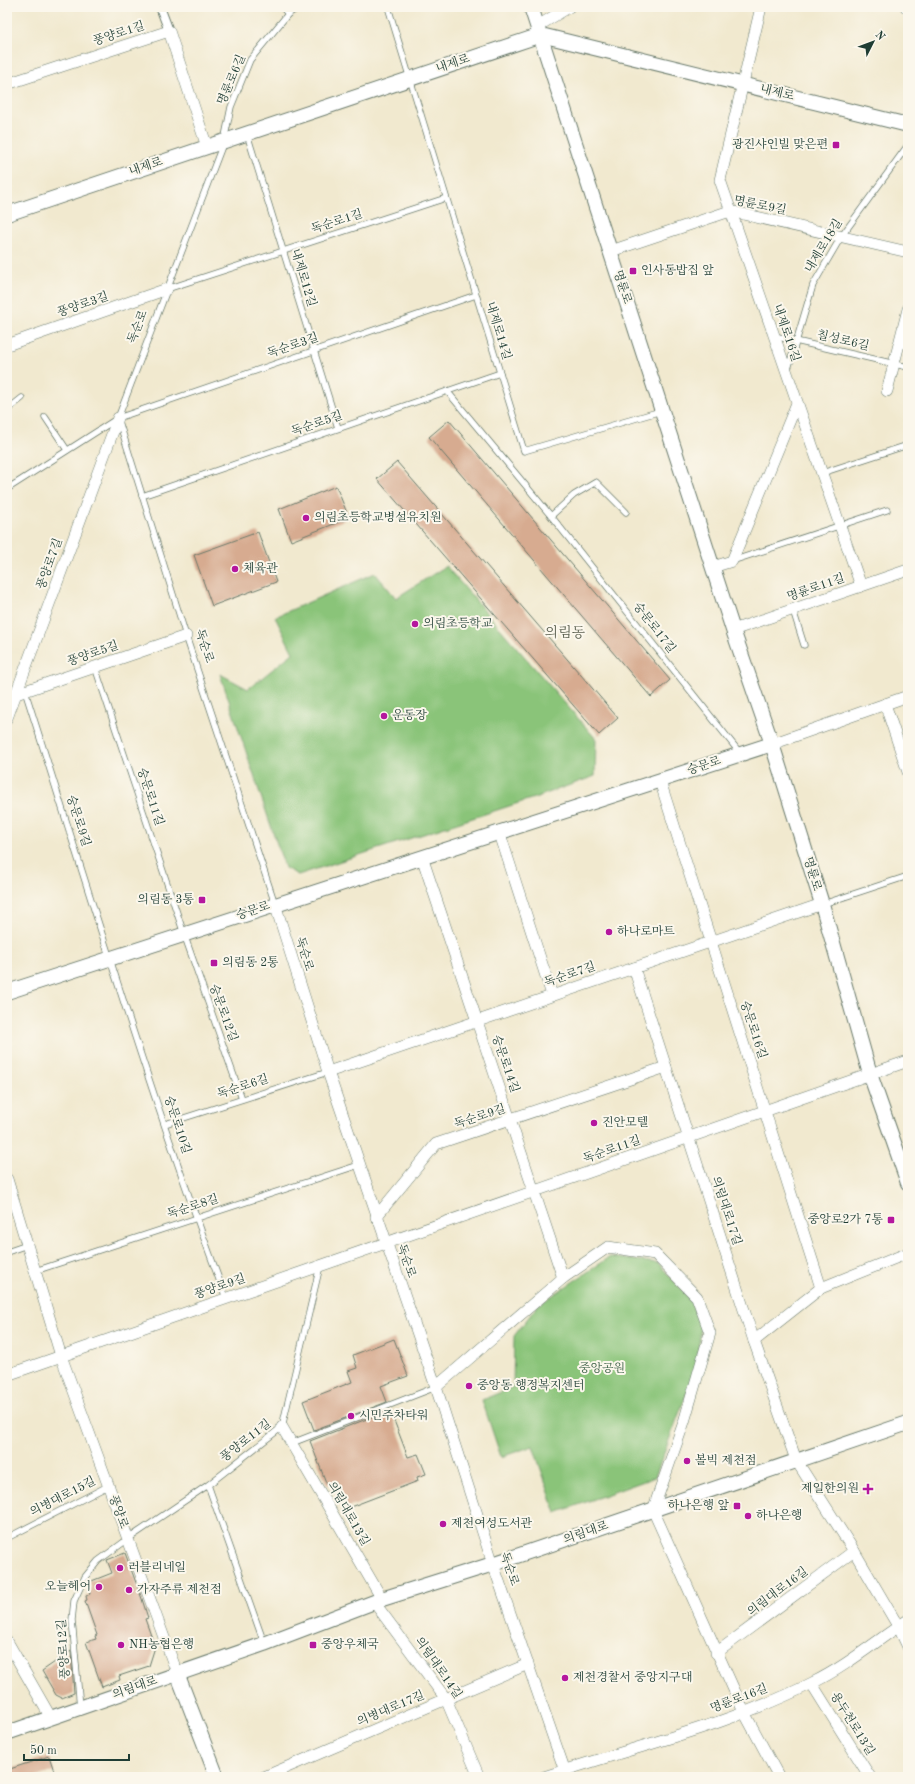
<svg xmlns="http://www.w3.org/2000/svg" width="915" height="1784" viewBox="0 0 915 1784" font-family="'Old Standard TT','Noto Serif KR',serif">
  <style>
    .green { fill: #8ac479; stroke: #548056 }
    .building { fill: #d7ab90 }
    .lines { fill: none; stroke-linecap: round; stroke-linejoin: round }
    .service-casing { stroke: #68796a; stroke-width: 7 }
    .pedestrian-casing { stroke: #68796a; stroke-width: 10 }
    .minor-casing { stroke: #68796a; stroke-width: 12 }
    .tertiary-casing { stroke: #68796a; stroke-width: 16 }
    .service { stroke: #fff; stroke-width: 5.5 }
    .pedestrian { stroke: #fff; stroke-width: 8 }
    .minor { stroke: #fff; stroke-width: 11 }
    .tertiary { stroke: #fff; stroke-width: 14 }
    .poi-dot { fill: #b5179e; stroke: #fbf7ec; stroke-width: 1.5 }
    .labels { text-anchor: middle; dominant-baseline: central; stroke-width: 4; stroke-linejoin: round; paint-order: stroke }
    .street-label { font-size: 12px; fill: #1f3d34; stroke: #fbf7ec }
    .poi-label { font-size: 12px; fill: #1f3d34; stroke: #fbf7ec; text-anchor: start }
    .park-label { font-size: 12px; fill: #3a5f45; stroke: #fbf7ec }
    .quarter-label { font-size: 14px; fill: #5f6454; stroke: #fbf7ec }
  </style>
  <rect width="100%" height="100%" fill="#fbf7ec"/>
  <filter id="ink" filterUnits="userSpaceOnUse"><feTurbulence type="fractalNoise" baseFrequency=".025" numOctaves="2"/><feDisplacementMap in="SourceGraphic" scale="8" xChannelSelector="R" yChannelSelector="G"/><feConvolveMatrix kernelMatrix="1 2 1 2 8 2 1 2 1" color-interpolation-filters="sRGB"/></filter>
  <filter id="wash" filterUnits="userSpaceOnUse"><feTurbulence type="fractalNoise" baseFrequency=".012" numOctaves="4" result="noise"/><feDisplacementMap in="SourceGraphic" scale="16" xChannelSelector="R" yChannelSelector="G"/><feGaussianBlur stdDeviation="0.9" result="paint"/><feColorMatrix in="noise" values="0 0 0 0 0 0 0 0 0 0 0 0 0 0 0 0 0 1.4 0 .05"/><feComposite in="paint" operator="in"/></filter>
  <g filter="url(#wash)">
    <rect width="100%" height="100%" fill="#f1e9cf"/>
    <g class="green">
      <polygon points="446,566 596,739 595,776 537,797 298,875 285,868 220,674 248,689 293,653 275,617 375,573 396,598"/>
      <polygon points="610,1257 658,1263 690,1299 701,1327 696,1369 655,1477 556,1513 533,1446 501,1457 482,1400 513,1387 514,1336 538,1305"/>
    </g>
    <g id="blocks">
      <g class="building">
        <polygon points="449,420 670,680 651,697 429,437"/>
        <polygon points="397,462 618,718 599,735 377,479"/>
        <polygon points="336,486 349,518 291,541 279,509"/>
        <polygon points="258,532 276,582 212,606 194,555"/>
        <polygon points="394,1339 408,1376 381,1386 387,1402 314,1430 303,1401 352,1382 348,1371 357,1368 353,1355"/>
        <polygon points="390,1410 408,1457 418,1454 426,1474 417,1477 418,1481 345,1509 335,1482 327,1485 310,1441"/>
        <polygon points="125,1553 142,1599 148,1618 145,1619 155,1647 149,1666 119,1676 120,1680 102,1687 86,1642 96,1639 95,1636 97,1635 85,1601 87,1600 86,1596 90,1594 89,1589 91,1588 89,1582 112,1573 107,1560"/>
        <polygon points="71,1651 74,1693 62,1698 56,1695 42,1671"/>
        <polygon points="49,1756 54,1771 37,1777 7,1777 7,1770"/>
      </g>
    </g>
  </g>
  <g filter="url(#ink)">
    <use href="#blocks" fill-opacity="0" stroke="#68796a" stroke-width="1"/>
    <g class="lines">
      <g class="service-casing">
        <g id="service">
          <polyline points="282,7 288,14"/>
          <polyline points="388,7 524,451 661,411"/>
          <polyline points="247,134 338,428"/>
          <polyline points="167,289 446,198"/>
          <polyline points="774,336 908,367"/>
          <polyline points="788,369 813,285 841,237 908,145"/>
          <polyline points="447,391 551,516 740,753"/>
          <polyline points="7,410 22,398"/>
          <polyline points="45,417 67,450"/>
          <polyline points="822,473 908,445"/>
          <polyline points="7,489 118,418 476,295"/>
          <polyline points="142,496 500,373"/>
          <polyline points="551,516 574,495 596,482 626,512"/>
          <polyline points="732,561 887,510"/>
          <polyline points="793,610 804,645"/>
          <polyline points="95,667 184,934 242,1099"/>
          <path d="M25,691C90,894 151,1099 226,1298"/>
          <polyline points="275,904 186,636 118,418 224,141 231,107 250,60 288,14 299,7"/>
          <polyline points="823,904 908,876"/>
          <polyline points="165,1124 328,1072"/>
          <polyline points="7,1252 27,1245"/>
          <polyline points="35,1271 359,1165"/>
          <polyline points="292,1443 436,1387"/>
          <polyline points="208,1485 264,1643"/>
          <polyline points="7,1538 108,1486"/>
          <polyline points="80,1707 72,1620 74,1601 85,1577 98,1561 128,1539 208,1485 282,1427 320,1266"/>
        </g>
      </g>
      <g class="pedestrian-casing">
        <polyline id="pedestrian" points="160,7 169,31"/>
      </g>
      <g class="minor-casing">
        <g id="minor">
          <polyline points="761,7 720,180 861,586"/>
          <polyline points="906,7 908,8"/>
          <polyline points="538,26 569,7"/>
          <polyline points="7,84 169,31 207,147"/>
          <polyline points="611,251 730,211 908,252"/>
          <polyline points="7,345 167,289"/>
          <polyline points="887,391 908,309"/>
          <polyline points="713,567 732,561 797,403"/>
          <polyline points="733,630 908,570"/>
          <polyline points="7,693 16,694 186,636"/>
          <polyline points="885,704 908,772"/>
          <polyline points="7,718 118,418"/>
          <polyline points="772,744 908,696"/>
          <polyline points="660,781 821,1288"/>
          <polyline points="499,831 552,995"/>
          <polyline points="422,857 563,1278"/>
          <polyline points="275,904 328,1072 436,1387 493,1564 567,1777"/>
          <polyline points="634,968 754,1341 796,1460 854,1551 898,1626 908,1647"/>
          <polyline points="328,1072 822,904"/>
          <polyline points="7,1179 61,1356 177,1673"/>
          <polyline points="376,1217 436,1144 666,1067"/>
          <polyline points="754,1341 821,1288 908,1253"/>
          <polyline points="7,1375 908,1061"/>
          <polyline points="436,1387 563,1278 608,1247 655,1254 697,1297 710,1333 684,1422 653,1510 744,1712 779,1777"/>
          <polyline points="282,1427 382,1599"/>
          <polyline points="374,1602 446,1699 479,1777"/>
          <polyline points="7,1641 51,1718"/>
          <polyline points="716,1653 854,1551"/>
          <polyline points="812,1684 870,1777"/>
          <polyline points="264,1777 528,1664"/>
          <path d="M544,1777C633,1747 727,1726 812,1683C847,1666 876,1641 908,1620"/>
        </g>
      </g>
      <g class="tertiary-casing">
        <g id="tertiary">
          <polyline points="531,7 733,630 772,744 822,904 870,1074 908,1183"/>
          <polyline points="7,214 541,35 908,125"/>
          <polyline points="7,992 772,744"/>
          <polyline points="177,1673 217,1777"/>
          <polyline points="7,1733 264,1644 382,1599 493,1564 908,1423"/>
        </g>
      </g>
      <use href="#service" class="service"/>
      <use href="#pedestrian" class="pedestrian"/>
      <use href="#minor" class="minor"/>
      <use href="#tertiary" class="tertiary"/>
    </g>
  </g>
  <g class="poi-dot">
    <rect x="832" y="141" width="8" height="8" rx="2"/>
    <rect x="629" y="267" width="8" height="8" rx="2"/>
    <circle cx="306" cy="518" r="4"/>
    <circle cx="235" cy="569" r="4"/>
    <circle cx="415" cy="624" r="4"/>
    <circle cx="384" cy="716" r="4"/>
    <rect x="198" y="896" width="8" height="8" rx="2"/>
    <circle cx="609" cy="932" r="4"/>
    <rect x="210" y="959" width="8" height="8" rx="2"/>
    <circle cx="594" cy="1123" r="4"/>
    <rect x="887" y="1216" width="8" height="8" rx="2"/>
    <circle cx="469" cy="1386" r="4"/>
    <circle cx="351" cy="1416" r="4"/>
    <circle cx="687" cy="1461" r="4"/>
    <path d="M866 1483h4v4h4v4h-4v4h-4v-4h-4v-4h4z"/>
    <rect x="733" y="1502" width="8" height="8" rx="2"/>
    <circle cx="748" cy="1516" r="4"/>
    <circle cx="443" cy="1524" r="4"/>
    <circle cx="120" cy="1568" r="4"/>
    <circle cx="99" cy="1587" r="4"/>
    <circle cx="129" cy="1590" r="4"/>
    <circle cx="121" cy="1645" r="4"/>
    <rect x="309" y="1641" width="8" height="8" rx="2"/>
    <circle cx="565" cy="1678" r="4"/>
  </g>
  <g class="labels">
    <g class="street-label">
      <text transform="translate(119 34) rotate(-18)">풍양로1길</text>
      <text transform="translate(453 64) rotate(-19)">내제로</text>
      <text transform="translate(232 80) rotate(-67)">명륜로6길</text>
      <text transform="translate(777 93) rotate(14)">내제로</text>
      <text transform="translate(146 167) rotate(-19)">내제로</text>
      <text transform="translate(760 206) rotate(11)">명륜로9길</text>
      <text transform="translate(337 222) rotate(-18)">독순로1길</text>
      <text transform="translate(824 246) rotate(-59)">내제로18길</text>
      <text transform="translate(303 278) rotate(73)">내제로12길</text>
      <text transform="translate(622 287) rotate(72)">명륜로</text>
      <text transform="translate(83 305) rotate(-19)">풍양로3길</text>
      <text transform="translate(138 327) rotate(-69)">독순로</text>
      <text transform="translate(498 331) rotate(73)">내제로14길</text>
      <text transform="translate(786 333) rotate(71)">내제로16길</text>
      <text transform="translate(843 341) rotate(13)">칠성로6길</text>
      <text transform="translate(293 346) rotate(-19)">독순로3길</text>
      <text transform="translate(317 424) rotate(-19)">독순로5길</text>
      <text transform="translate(50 564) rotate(-70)">풍양로7길</text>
      <text transform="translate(816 588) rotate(-19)">명륜로11길</text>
      <text transform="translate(654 628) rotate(52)">숭문로17길</text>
      <text transform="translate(204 646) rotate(72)">독순로</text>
      <text transform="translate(93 654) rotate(-19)">풍양로5길</text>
      <text transform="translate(704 766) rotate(-18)">숭문로</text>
      <text transform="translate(150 797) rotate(72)">숭문로11길</text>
      <text transform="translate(78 821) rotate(72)">숭문로9길</text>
      <text transform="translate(812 874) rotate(73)">명륜로</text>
      <text transform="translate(253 911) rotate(-18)">숭문로</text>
      <text transform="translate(304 954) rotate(73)">독순로</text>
      <text transform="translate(570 975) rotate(-19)">독순로7길</text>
      <text transform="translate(223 1013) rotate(70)">숭문로12길</text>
      <text transform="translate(753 1030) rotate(72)">숭문로16길</text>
      <text transform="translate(505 1064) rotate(71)">숭문로14길</text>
      <text transform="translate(243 1087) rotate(-18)">독순로6길</text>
      <text transform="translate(480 1117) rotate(-18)">독순로9길</text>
      <text transform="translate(177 1125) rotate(72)">숭문로10길</text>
      <text transform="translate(612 1150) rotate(-19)">독순로11길</text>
      <text transform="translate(193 1207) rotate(-18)">독순로8길</text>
      <text transform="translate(726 1211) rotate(72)">의림대로17길</text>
      <text transform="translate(406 1261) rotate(71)">독순로</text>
      <text transform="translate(220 1287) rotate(-19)">풍양로9길</text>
      <text transform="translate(246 1441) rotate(-38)">풍양로11길</text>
      <text transform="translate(63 1497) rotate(-27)">의병대로15길</text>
      <text transform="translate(118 1512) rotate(70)">풍양로</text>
      <text transform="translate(348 1514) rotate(60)">의림대로13길</text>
      <text transform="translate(586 1533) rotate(-19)">의림대로</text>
      <text transform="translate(509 1569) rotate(71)">독순로</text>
      <text transform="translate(778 1592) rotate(-37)">의림대로16길</text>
      <text transform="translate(64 1649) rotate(-94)">풍양로12길</text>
      <text transform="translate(438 1668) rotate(55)">의림대로14길</text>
      <text transform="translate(135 1688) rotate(-19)">의림대로</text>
      <text transform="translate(739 1699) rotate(-21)">명륜로16길</text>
      <text transform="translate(391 1709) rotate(-23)">의병대로17길</text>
      <text transform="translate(852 1724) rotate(58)">용두천로13길</text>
    </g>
    <g class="poi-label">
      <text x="828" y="145" text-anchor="end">광진샤인빌 맞은편</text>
      <text x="641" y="271">인사동밥집 앞</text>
      <text x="314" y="518">의림초등학교병설유치원</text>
      <text x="243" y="569">체육관</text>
      <text x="423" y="624">의림초등학교</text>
      <text x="392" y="716">운동장</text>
      <text x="194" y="900" text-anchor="end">의림동 3통</text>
      <text x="617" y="932">하나로마트</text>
      <text x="222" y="963">의림동 2통</text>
      <text x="602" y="1123">진안모텔</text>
      <text x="883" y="1220" text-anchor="end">중앙로2가 7통</text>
      <text x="477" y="1386">중앙동 행정복지센터</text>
      <text x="359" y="1416">시민주차타워</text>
      <text x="695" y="1461">볼빅 제천점</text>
      <text x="859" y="1489" text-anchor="end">제일한의원</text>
      <text x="729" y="1506" text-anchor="end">하나은행 앞</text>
      <text x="756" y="1516">하나은행</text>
      <text x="451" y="1524">제천여성도서관</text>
      <text x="128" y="1568">러블리네일</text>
      <text x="91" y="1587" text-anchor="end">오늘헤어</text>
      <text x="137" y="1590">가자주류 제천점</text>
      <text x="129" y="1645">NH농협은행</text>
      <text x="321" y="1645">중앙우체국</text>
      <text x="573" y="1678">제천경찰서 중앙지구대</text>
    </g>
    <g class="park-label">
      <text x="602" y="1369">중앙공원</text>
    </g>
    <g class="quarter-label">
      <text x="565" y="633">의림동</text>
    </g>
  </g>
  <rect width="915" height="1784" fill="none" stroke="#fbf7ec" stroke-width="24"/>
  <g transform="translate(873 42) rotate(48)" stroke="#fbf7ec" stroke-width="3" paint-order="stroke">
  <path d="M0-3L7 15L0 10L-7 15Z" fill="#1f3d34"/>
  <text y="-6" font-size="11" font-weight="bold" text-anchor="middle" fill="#1f3d34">N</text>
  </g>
  <path d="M24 1754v6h105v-6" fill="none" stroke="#1f3d34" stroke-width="2"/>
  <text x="30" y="1754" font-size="12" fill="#1f3d34" stroke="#fbf7ec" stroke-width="3" paint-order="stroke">50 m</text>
</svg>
